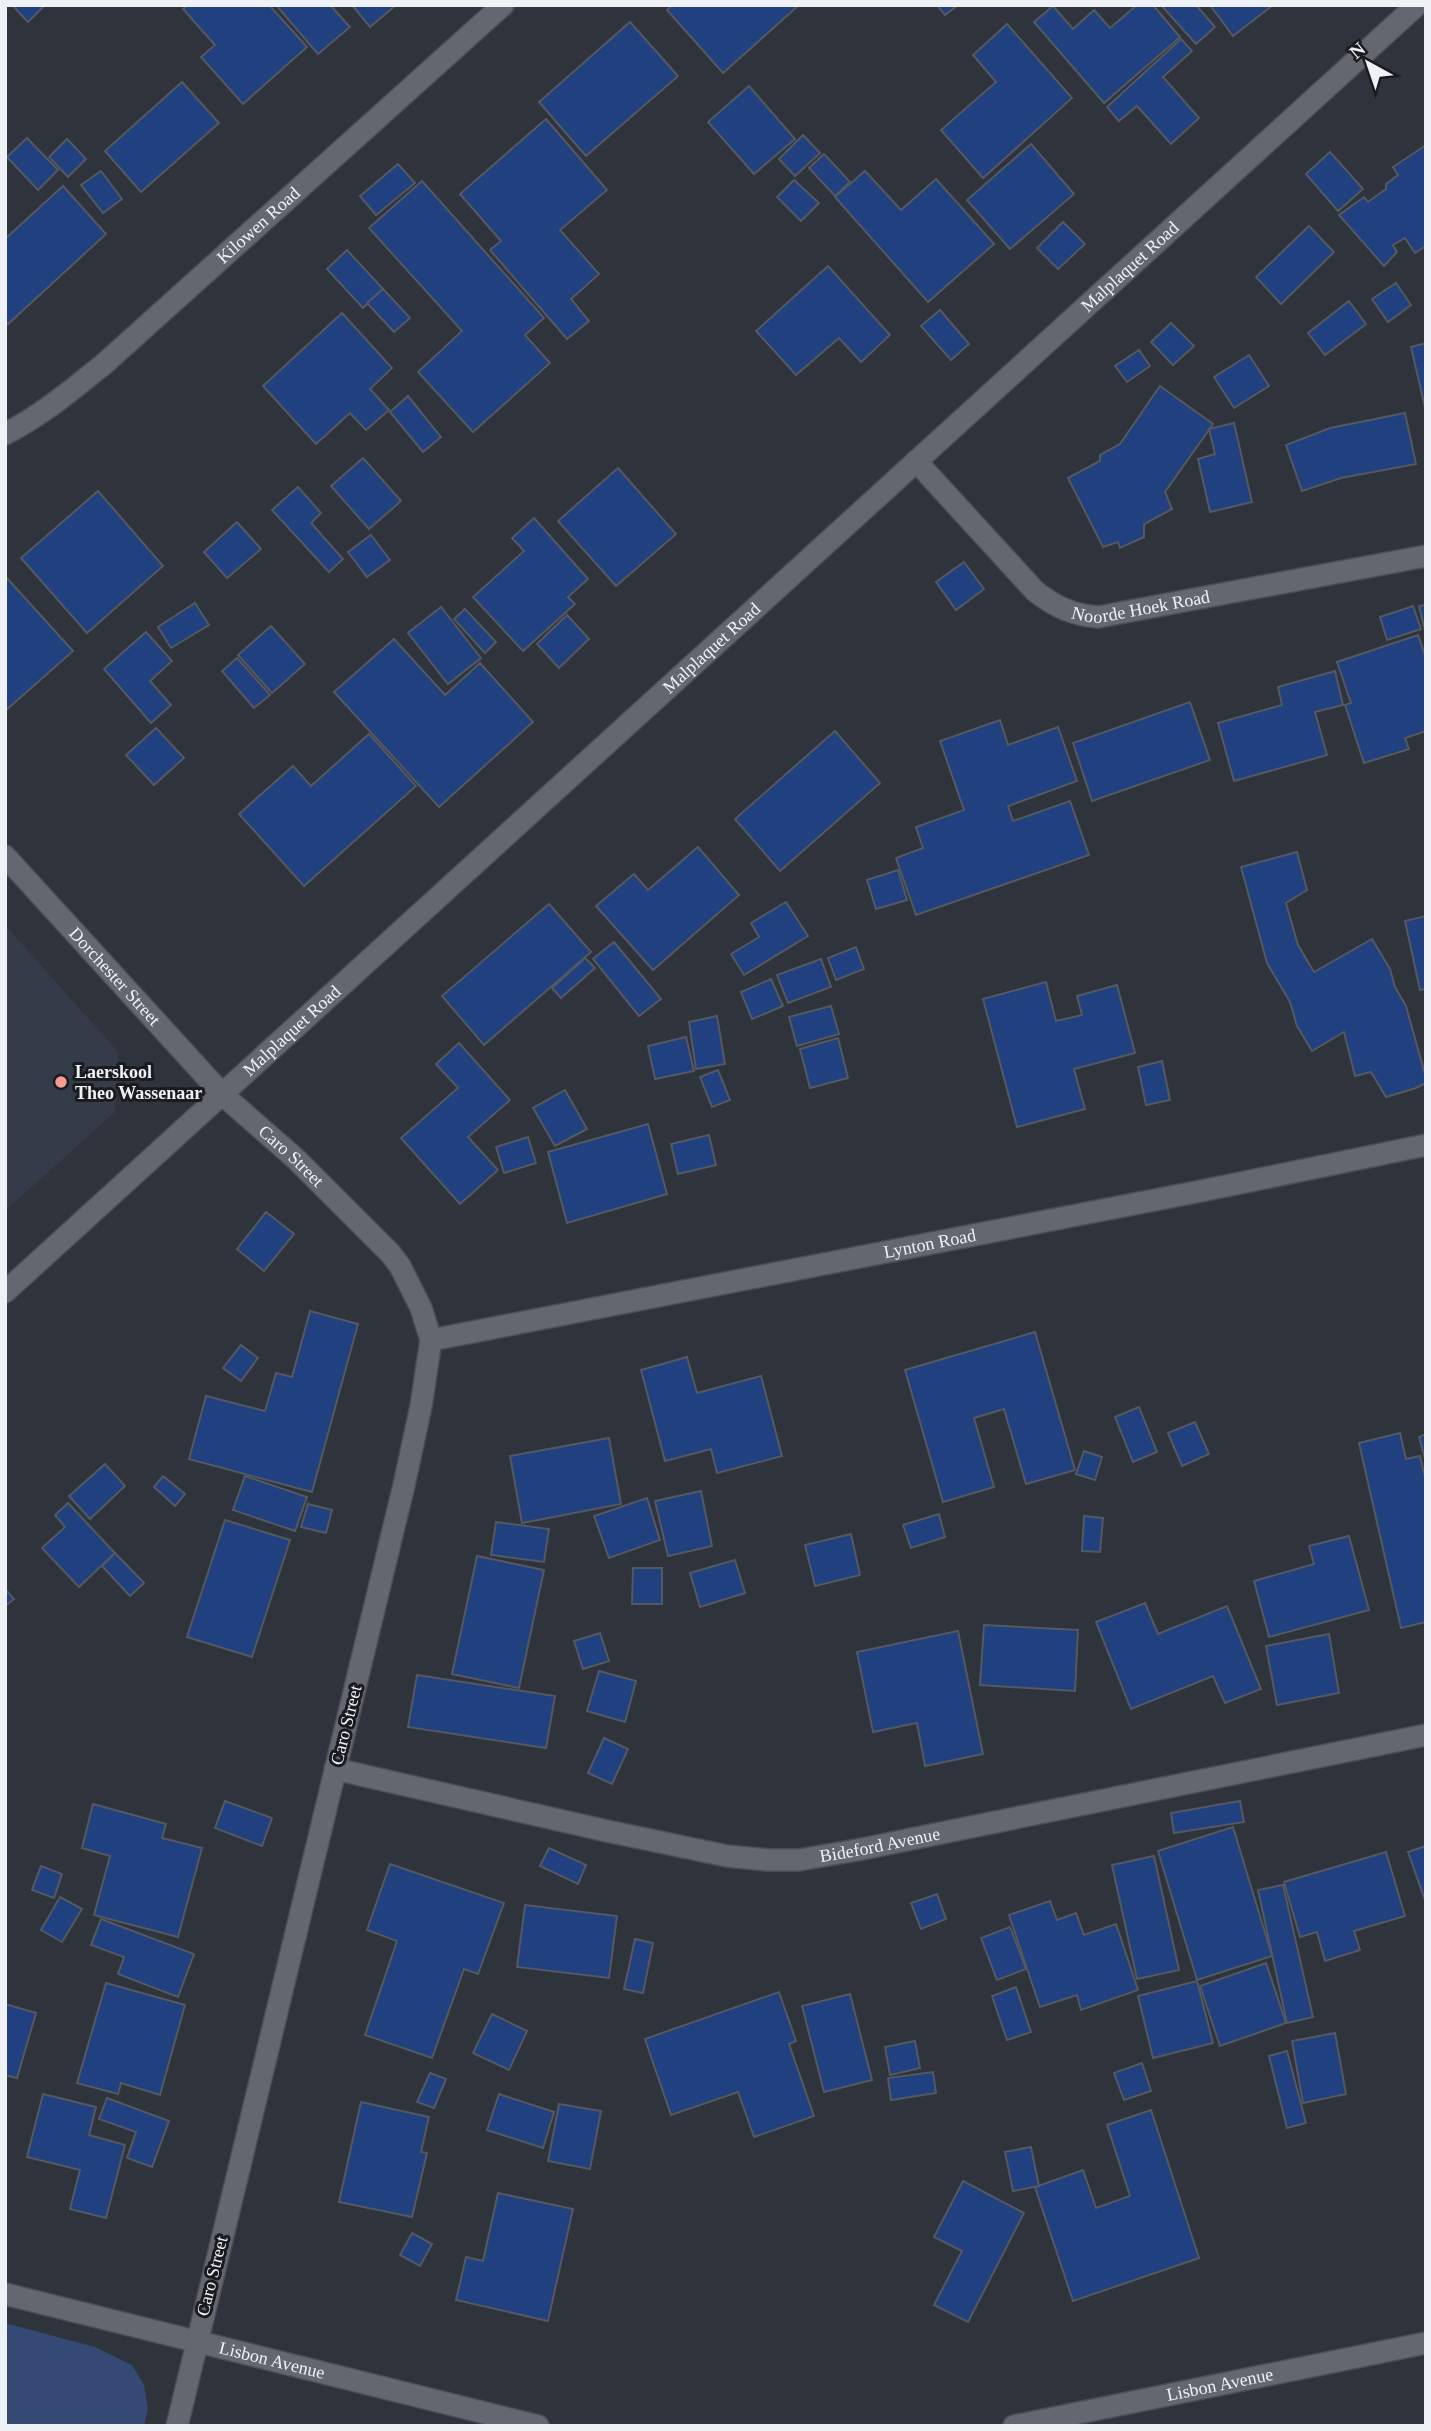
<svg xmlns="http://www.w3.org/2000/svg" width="1431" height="2431" viewBox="0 0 1431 2431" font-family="Georgia,serif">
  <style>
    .built { fill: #353c49 }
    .park { fill: #344a75 }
    .building { fill: #20407f; stroke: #545861; stroke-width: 2 }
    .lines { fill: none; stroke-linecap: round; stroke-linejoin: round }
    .street-casing { stroke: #4b4e55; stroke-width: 24 }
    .street { stroke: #636770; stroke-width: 21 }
    .poi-dot { fill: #f59c94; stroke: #191b1e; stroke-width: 2.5 }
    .labels { text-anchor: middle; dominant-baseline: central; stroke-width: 6; stroke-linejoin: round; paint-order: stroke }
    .street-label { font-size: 18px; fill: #eef1f6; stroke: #191b1e }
    .poi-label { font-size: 18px; font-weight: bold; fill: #eef1f6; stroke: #191b1e; text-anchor: start }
  </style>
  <rect width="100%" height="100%" fill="#2f333b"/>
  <polygon class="built" points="5,925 119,1053 115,1112 5,1211"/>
  <polygon class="park" points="5,2323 95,2347 132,2365 144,2385 148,2408 144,2426 5,2426"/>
  <g class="building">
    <polygon points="12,5 45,5 28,22"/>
    <polygon points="188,5 269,5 307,47 243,104 201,57 215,45 183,9"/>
    <polygon points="276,5 330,5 350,27 318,54"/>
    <polygon points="352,5 396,5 370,27"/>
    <polygon points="672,5 799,5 723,73 667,10"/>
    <polygon points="937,5 958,5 945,15"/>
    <polygon points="1137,5 1153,5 1180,37 1104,103 1034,22 1053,6 1073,29 1094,10 1110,28"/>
    <polygon points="1161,5 1196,5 1215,27 1196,44"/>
    <polygon points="1210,5 1273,5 1233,36"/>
    <polygon points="630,22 678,76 586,156 539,102"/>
    <polygon points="1007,24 1072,98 983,178 941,130 996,82 973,55"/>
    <polygon points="1181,39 1192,51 1163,77 1199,118 1171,144 1137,106 1119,121 1107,107"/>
    <polygon points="182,82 219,123 141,192 105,151"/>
    <polygon points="749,86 795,139 754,174 708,122"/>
    <polygon points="546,119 607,190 560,230 599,274 571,299 589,321 567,339 490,250 501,241 460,194"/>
    <polygon points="803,135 820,153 795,176 779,159"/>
    <polygon points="27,138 58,170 38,190 7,157"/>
    <polygon points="67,139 86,159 68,177 49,157"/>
    <polygon points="1031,144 1074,194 1010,249 967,200"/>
    <polygon points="1426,145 1426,246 1415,253 1405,238 1393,245 1397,252 1384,266 1339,215 1364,197 1368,202 1386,189 1386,184 1398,175 1393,167"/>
    <polygon points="1330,152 1363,189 1338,211 1306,174"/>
    <polygon points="824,154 850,182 835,196 809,168"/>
    <polygon points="398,164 415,183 376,215 360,196"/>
    <polygon points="101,171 122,199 103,213 81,185"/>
    <polygon points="865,171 901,210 936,179 994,244 928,302 835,197"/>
    <polygon points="794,180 819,203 801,221 777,197"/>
    <polygon points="422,181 544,318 525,335 550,363 473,432 418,372 462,331 369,228"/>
    <polygon points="63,186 106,234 8,324 5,321 5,239"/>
    <polygon points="1063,222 1085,244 1058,269 1037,248"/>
    <polygon points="1309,226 1334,252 1281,304 1256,277"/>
    <polygon points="347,250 383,289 363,308 327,269"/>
    <polygon points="828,266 890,335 861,362 839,338 796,375 756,331"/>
    <polygon points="1396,283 1411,305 1388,322 1372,299"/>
    <polygon points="383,289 410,318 394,332 367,303"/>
    <polygon points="1349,301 1366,324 1325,355 1308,333"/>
    <polygon points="940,310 969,344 951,360 921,326"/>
    <polygon points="342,313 392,368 370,389 389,410 366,430 350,413 316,444 263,386"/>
    <polygon points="1171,323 1194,346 1173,365 1151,342"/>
    <polygon points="1426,343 1426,412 1411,347"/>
    <polygon points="1139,350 1150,366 1127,382 1115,366"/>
    <polygon points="1249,355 1269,386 1234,408 1214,377"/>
    <polygon points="1160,386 1213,424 1165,492 1172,509 1144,524 1144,537 1120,548 1118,542 1103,547 1068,478 1100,461 1100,455 1120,444"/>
    <polygon points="408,396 441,437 423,452 390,412"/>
    <polygon points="1405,413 1416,464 1341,478 1302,491 1286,445 1330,428"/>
    <polygon points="1234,423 1252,502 1210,512 1198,459 1215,454 1209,429"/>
    <polygon points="363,458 401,501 369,529 331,486"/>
    <polygon points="618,468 676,534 616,586 558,521"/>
    <polygon points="298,487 321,513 311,523 343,559 329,572 272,510"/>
    <polygon points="98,491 163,566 87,633 21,558"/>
    <polygon points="534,518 588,579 568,597 575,604 523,651 473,597 524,551 512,538"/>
    <polygon points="237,522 261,549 227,578 204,552"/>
    <polygon points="371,535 390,560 367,577 348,552"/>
    <polygon points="964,562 984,589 956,610 936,582"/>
    <polygon points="5,576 73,651 5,711"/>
    <polygon points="195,603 209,625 171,648 158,627"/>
    <polygon points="1426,605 1426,635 1419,606"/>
    <polygon points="1413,606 1421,629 1387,640 1380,617"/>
    <polygon points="441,607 481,658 448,684 408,633"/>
    <polygon points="465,609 496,642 485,653 454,619"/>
    <polygon points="567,615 589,639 559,668 537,644"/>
    <polygon points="271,626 305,664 272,693 238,655"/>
    <polygon points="146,632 172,661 150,681 171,705 151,723 104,669"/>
    <polygon points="1418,635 1426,658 1426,731 1405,738 1409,749 1364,763 1345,705 1351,703 1337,662"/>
    <polygon points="394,639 445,695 480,663 533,722 439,807 334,692"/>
    <polygon points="237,658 270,695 254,708 222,671"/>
    <polygon points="1335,671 1343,705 1315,712 1327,755 1234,781 1218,723 1282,705 1278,687"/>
    <polygon points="1190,702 1210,760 1092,801 1073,743"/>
    <polygon points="1000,720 1008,745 1058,727 1077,781 1008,806 1013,821 1070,801 1089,855 916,915 896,858 923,848 916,827 964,810 940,741"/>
    <polygon points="156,728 184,758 154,785 126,755"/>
    <polygon points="835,731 880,783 780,871 735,819"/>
    <polygon points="369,734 416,786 304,886 239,814 293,766 311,786"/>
    <polygon points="698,847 739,895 653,970 596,906 634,874 648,890"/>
    <polygon points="1297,852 1307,890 1286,903 1298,945 1314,972 1372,939 1390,969 1395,987 1406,1006 1426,1078 1426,1083 1416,1088 1386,1097 1371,1072 1355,1076 1344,1032 1312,1051 1297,1026 1290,1002 1267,963 1241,867"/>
    <polygon points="898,870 907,900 876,909 867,880"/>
    <polygon points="786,902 808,936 744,975 731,954 759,937 751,923"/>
    <polygon points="549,904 591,952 484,1045 442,996"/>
    <polygon points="1426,916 1426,989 1420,990 1405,921"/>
    <polygon points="614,942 661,999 639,1016 593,959"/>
    <polygon points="856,947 864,969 836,980 828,958"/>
    <polygon points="585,958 595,968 561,998 552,988"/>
    <polygon points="821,959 831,987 788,1003 777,975"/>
    <polygon points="771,979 783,1006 752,1019 741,992"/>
    <polygon points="1046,982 1056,1021 1082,1015 1077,996 1117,985 1135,1053 1074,1069 1085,1109 1017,1127 983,999"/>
    <polygon points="831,1006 839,1034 797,1046 789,1017"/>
    <polygon points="717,1016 725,1064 696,1069 689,1022"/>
    <polygon points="686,1037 694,1071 655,1079 648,1046"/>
    <polygon points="838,1038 848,1078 810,1088 800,1049"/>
    <polygon points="459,1043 510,1100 468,1137 498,1170 460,1204 401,1138 458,1088 436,1064"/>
    <polygon points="1162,1061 1170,1100 1146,1105 1138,1067"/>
    <polygon points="718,1070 730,1100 712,1107 700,1077"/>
    <polygon points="565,1090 587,1129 555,1146 533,1108"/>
    <polygon points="648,1124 667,1194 567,1223 548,1152"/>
    <polygon points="709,1135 716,1165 678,1174 671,1144"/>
    <polygon points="528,1137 536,1163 504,1173 496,1147"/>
    <polygon points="266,1212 294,1234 264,1271 237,1249"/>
    <polygon points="310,1311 358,1324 312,1492 189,1459 206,1396 265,1411 276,1373 292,1377"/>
    <polygon points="1035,1332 1075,1470 1026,1484 1004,1409 974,1418 994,1487 943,1502 905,1370"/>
    <polygon points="241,1345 258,1358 241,1381 223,1368"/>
    <polygon points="687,1357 697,1393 761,1376 782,1456 717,1473 711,1449 665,1461 641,1370"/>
    <polygon points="1139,1407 1157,1452 1133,1462 1115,1417"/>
    <polygon points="1195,1422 1209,1454 1182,1466 1168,1433"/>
    <polygon points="1400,1433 1406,1459 1420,1456 1426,1482 1426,1622 1401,1628 1359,1443"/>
    <polygon points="1426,1434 1426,1459 1425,1459 1419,1437"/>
    <polygon points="609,1438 621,1504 522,1523 510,1456"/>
    <polygon points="1084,1451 1102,1457 1095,1480 1076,1474"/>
    <polygon points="105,1464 125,1486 90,1519 69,1496"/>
    <polygon points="163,1476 185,1494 175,1506 154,1487"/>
    <polygon points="245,1476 307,1497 295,1531 233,1510"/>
    <polygon points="701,1491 712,1546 668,1556 655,1501"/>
    <polygon points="647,1498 660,1540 609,1558 594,1516"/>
    <polygon points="68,1503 115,1553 79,1587 42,1548 65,1527 55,1515"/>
    <polygon points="308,1504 332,1510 326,1533 301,1527"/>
    <polygon points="939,1514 945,1537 911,1548 903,1525"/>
    <polygon points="1084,1516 1103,1518 1100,1552 1082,1551"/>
    <polygon points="225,1520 290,1540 252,1657 187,1637"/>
    <polygon points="496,1522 549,1529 544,1562 491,1555"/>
    <polygon points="851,1534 860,1575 815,1586 805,1545"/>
    <polygon points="1349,1536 1369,1610 1269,1637 1254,1581 1314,1564 1309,1546"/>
    <polygon points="115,1553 144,1583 130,1596 102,1566"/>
    <polygon points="477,1556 544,1570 519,1688 452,1674"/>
    <polygon points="735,1560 745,1593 700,1607 690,1573"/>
    <polygon points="633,1568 662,1568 662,1604 632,1604"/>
    <polygon points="5,1589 14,1599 5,1606"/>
    <polygon points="1145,1603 1158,1634 1227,1606 1261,1689 1225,1703 1213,1676 1131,1709 1096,1622"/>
    <polygon points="984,1625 1078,1630 1075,1691 980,1685"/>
    <polygon points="958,1631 983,1754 925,1766 917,1723 873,1732 857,1652"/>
    <polygon points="600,1633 609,1661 583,1669 574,1641"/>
    <polygon points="1329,1634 1339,1693 1277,1705 1266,1646"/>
    <polygon points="599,1671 636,1681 625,1722 587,1711"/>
    <polygon points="417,1675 555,1696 546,1748 408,1727"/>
    <polygon points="604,1738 628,1749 612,1784 588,1773"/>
    <polygon points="225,1801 272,1818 262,1846 215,1828"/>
    <polygon points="1240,1801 1244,1822 1174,1833 1171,1813"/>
    <polygon points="93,1804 166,1824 162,1838 202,1848 178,1937 94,1915 110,1856 82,1848"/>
    <polygon points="1233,1827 1272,1956 1197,1980 1158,1851"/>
    <polygon points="1426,1846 1426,1903 1408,1852"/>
    <polygon points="549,1848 586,1865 578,1884 540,1866"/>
    <polygon points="1386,1852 1405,1916 1354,1931 1360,1950 1325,1961 1317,1932 1300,1937 1284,1882"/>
    <polygon points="1154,1856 1179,1970 1137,1979 1112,1865"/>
    <polygon points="390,1864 504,1903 478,1974 464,1969 432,2058 365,2035 397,1941 367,1930"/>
    <polygon points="41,1866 62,1874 54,1898 32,1890"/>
    <polygon points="1283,1885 1313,2017 1287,2023 1258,1890"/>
    <polygon points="937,1894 946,1919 921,1929 911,1903"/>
    <polygon points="60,1897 82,1909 62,1942 41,1930"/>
    <polygon points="1050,1901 1057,1920 1076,1913 1084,1935 1116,1924 1138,1990 1081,2010 1077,1995 1040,2007 1009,1915"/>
    <polygon points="525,1905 617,1916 609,1978 517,1967"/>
    <polygon points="101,1919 194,1954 178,1997 118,1974 124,1957 91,1945"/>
    <polygon points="1010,1927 1026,1969 997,1980 981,1938"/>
    <polygon points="635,1939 653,1943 643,1993 624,1989"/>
    <polygon points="1266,1963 1286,2023 1220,2046 1200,1986"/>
    <polygon points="1197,1981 1213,2043 1153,2058 1138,1996"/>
    <polygon points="106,1983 185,2005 160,2095 121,2083 118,2094 77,2083"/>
    <polygon points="1016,1987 1031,2032 1007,2040 992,1996"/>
    <polygon points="779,1992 796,2041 789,2044 814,2116 754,2137 738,2092 671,2115 645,2039"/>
    <polygon points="850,1994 872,2080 824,2092 802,2006"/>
    <polygon points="5,2004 36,2013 17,2078 5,2075"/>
    <polygon points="492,2014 527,2031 509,2070 473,2053"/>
    <polygon points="1335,2033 1346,2094 1303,2103 1292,2041"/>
    <polygon points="915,2041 920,2068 890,2075 885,2047"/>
    <polygon points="1287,2051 1306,2123 1287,2128 1269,2056"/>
    <polygon points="1142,2063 1151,2091 1124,2100 1114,2073"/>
    <polygon points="933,2072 936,2093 891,2100 888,2078"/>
    <polygon points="430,2073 446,2079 434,2108 417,2102"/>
    <polygon points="43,2094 96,2107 89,2135 125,2145 106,2218 70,2209 80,2170 27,2157"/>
    <polygon points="499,2094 554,2112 543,2148 487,2130"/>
    <polygon points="107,2098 169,2121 152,2167 127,2158 136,2132 99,2119"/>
    <polygon points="361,2102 429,2117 421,2152 427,2153 412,2217 339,2202"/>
    <polygon points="559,2104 601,2111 590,2169 548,2161"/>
    <polygon points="1151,2110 1199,2258 1073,2301 1035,2187 1083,2170 1096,2208 1130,2196 1107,2125"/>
    <polygon points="1031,2147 1039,2186 1013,2191 1005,2152"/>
    <polygon points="963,2181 1024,2213 968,2322 934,2305 962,2251 934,2237"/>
    <polygon points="498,2193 573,2209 548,2321 456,2300 466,2257 483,2261"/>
    <polygon points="412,2233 432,2244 420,2266 400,2255"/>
  </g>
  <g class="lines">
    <g class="street-casing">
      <g id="street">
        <path id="s1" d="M5,434C41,416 73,389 104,364L503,5"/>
        <path id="s2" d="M916,461L1035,591C1055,607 1073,615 1098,617L1426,556"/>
        <path id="s3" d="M5,856L223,1095L296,1159L390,1253L400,1266L421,1308L431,1340L421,1406L404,1485L177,2426"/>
        <path id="s4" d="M5,1292L1417,5"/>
        <path id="s5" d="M431,1340L1196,1192L1426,1145"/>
        <path id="s6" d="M335,1769L607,1831L727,1856L768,1860H799L857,1850L1426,1735"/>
        <path id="s7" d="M5,2294L538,2426"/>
        <path id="s8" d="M1014,2426L1426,2343"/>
      </g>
    </g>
    <use href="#street" class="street"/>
  </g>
  <circle class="poi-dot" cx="61" cy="1082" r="7"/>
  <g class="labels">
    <g class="street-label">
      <text stroke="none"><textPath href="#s1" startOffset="329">Kilowen Road</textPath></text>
      <text stroke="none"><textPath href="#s4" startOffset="1522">Malplaquet Road</textPath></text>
      <text stroke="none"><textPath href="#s2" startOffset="289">Noorde Hoek Road</textPath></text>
      <text stroke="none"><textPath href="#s4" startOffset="956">Malplaquet Road</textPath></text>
      <text stroke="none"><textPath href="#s3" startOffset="163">Dorchester Street</textPath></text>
      <text stroke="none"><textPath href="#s4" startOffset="388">Malplaquet Road</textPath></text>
      <text stroke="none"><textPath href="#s3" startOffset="415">Caro Street</textPath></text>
      <text stroke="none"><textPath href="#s5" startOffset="508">Lynton Road</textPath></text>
      <text transform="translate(346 1725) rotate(-76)">Caro Street</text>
      <text stroke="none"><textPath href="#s6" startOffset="556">Bideford Avenue</textPath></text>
      <text transform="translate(212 2276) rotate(-76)">Caro Street</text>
      <text stroke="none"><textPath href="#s7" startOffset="275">Lisbon Avenue</textPath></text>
      <text stroke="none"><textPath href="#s8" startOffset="210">Lisbon Avenue</textPath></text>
    </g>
    <g class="poi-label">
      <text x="75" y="1072">Laerskool<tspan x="75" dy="21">Theo Wassenaar</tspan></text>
    </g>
  </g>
  <rect width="1431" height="2431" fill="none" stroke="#eef1f6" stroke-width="14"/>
  <g transform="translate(1368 63) rotate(320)" stroke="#191b1e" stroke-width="5" paint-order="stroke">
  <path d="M0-5L12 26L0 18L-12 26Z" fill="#eef1f6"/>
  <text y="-10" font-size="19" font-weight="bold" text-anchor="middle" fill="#eef1f6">N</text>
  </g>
</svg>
